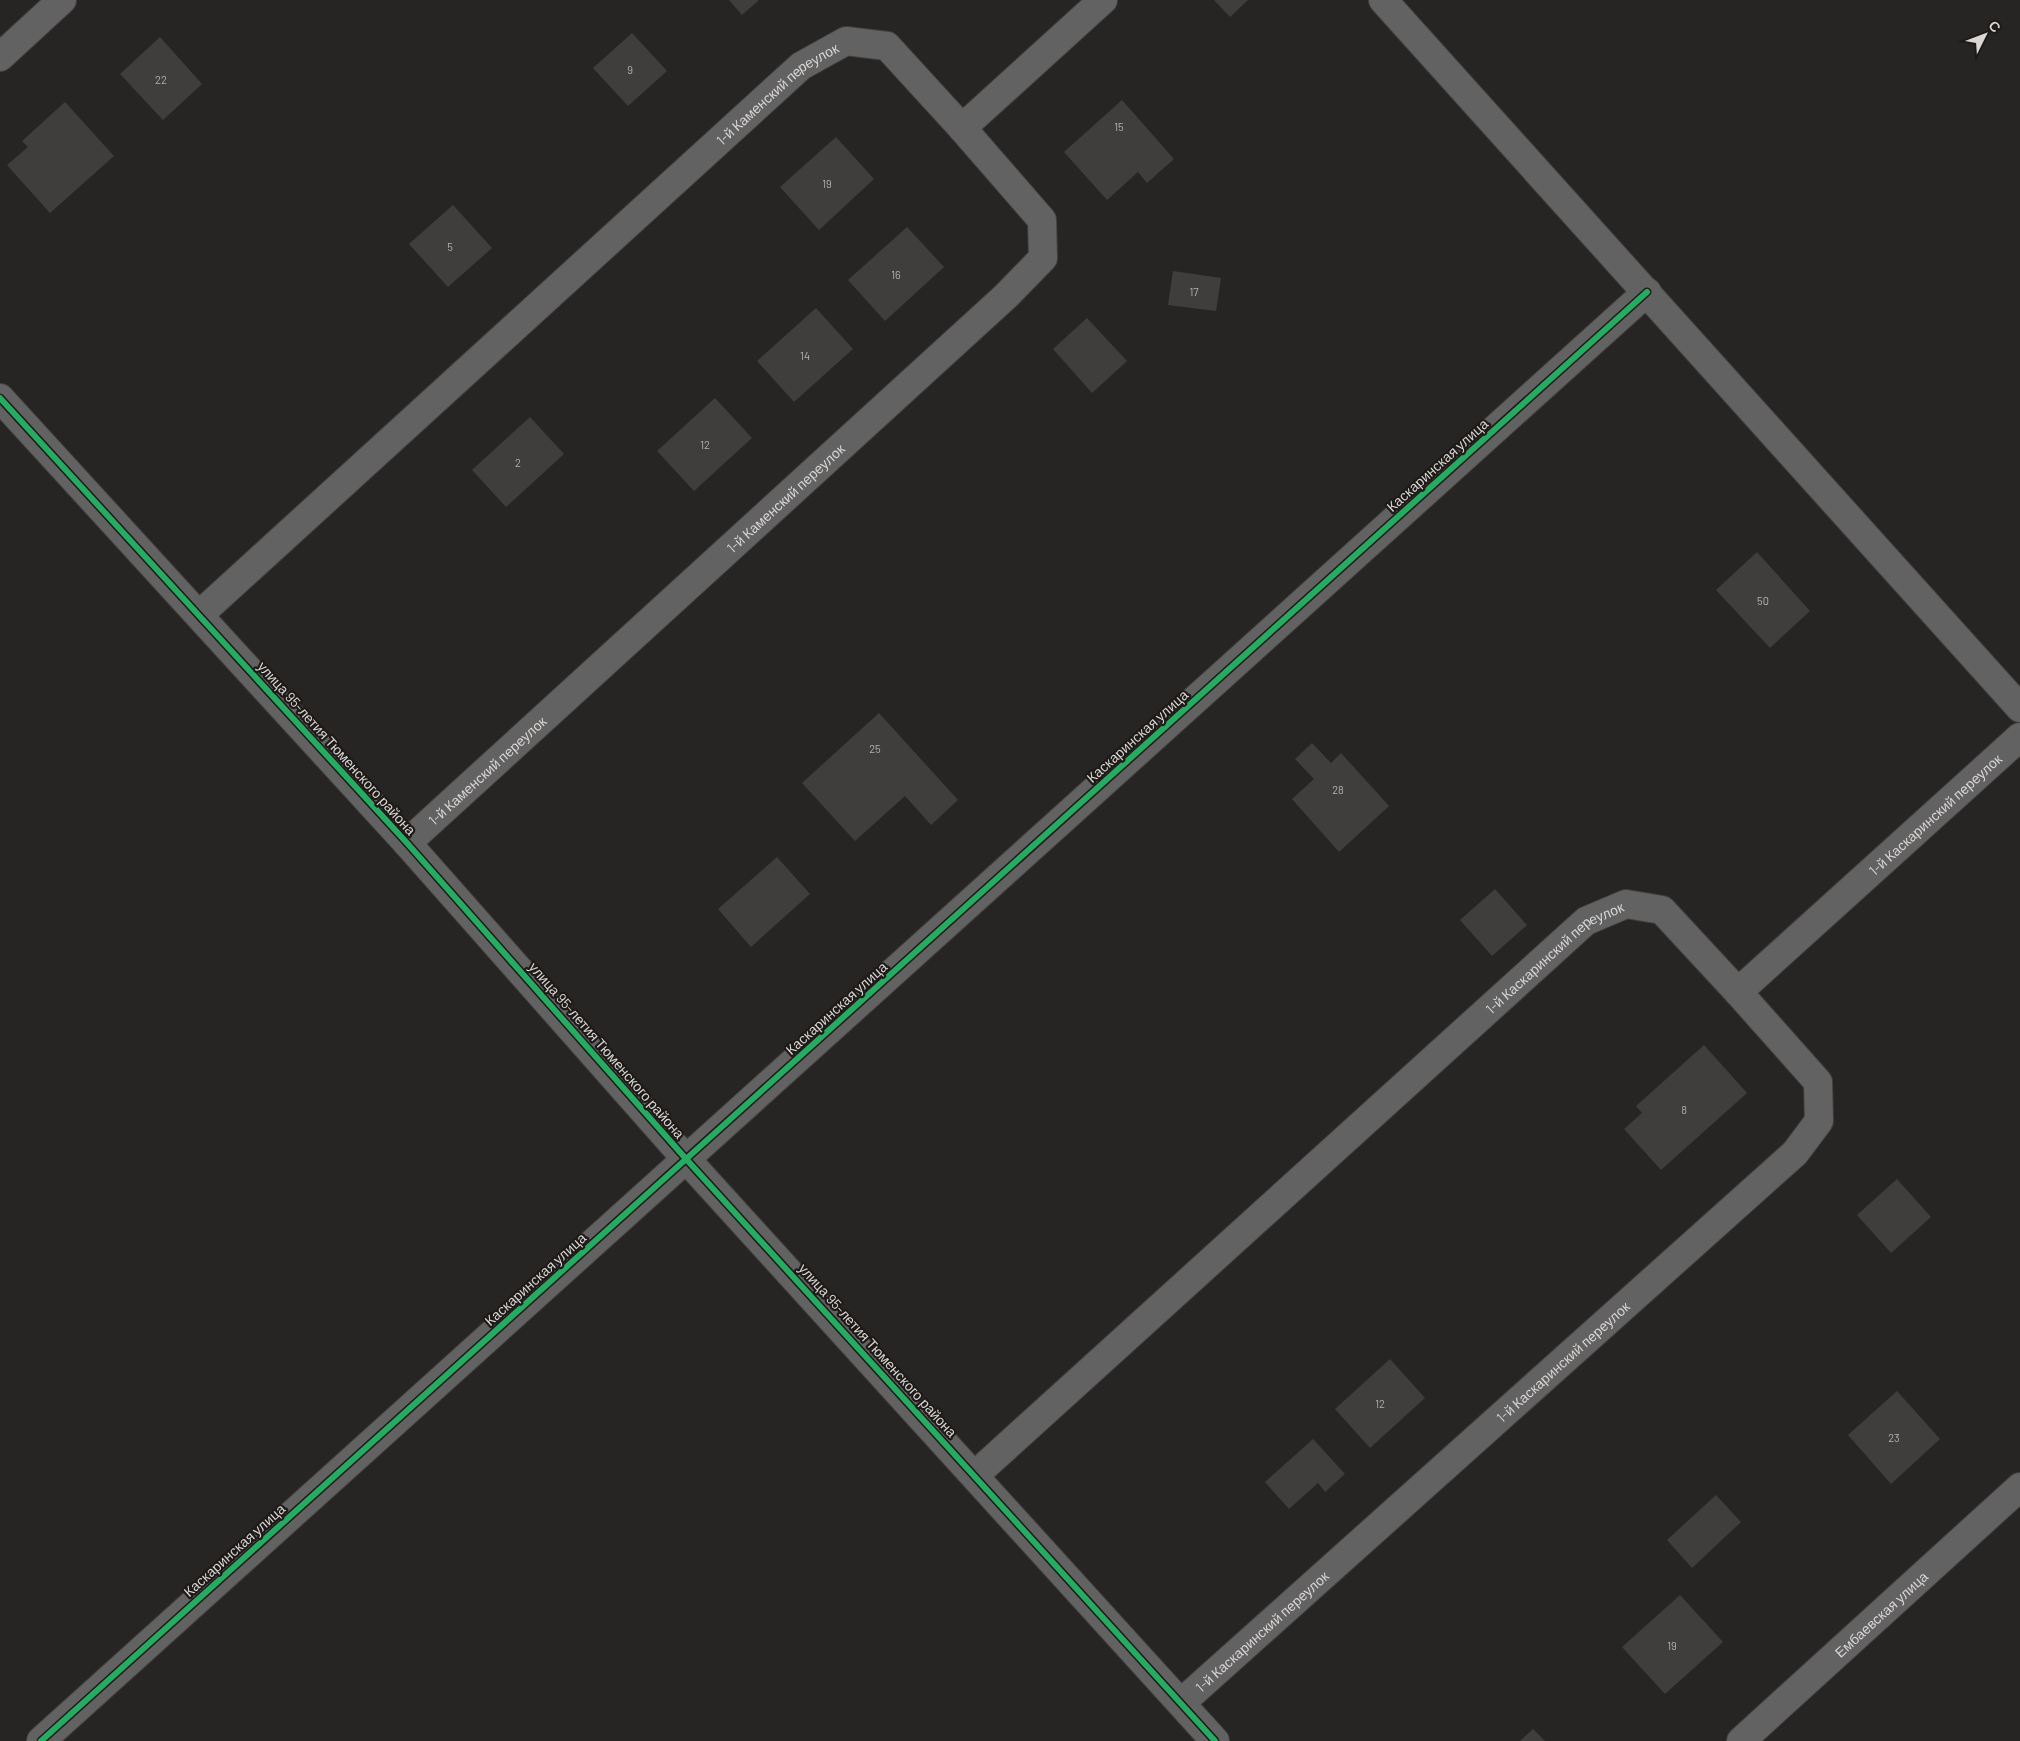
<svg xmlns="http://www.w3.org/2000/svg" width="2020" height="1741" viewBox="0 0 2020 1741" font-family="Barlow,sans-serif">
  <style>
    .building { fill: #403e3c }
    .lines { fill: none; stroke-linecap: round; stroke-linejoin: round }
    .street-casing { stroke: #434140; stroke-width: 30 }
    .street { stroke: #636262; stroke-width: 28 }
    .cycleway-casing { stroke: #1e1a18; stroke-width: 9 }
    .cycleway { stroke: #26ab63; stroke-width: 6 }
    .labels { text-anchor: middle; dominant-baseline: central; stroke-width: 4.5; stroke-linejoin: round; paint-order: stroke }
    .number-label { font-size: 11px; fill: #b3b0ae }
    .street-label { font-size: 14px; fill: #d9d6d4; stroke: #1e1a18 }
  </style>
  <rect width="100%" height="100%" fill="#272523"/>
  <g class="building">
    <polygon points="729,0 759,0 742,15"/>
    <polygon points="1214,0 1248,0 1230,17"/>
    <polygon points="632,33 667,71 628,106 593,68"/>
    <polygon points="160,37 202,84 163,120 120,74"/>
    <polygon points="1122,100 1174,159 1147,183 1138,172 1107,200 1064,152"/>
    <polygon points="65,102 114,156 50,213 7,165 28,147 22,141"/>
    <polygon points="836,137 874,179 819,230 780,187"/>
    <polygon points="453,205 492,248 448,287 409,244"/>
    <polygon points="907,227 944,267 885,321 848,280"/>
    <polygon points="1173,271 1221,278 1216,311 1168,305"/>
    <polygon points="816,308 853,349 794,402 757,361"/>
    <polygon points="1087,318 1127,361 1092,393 1053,349"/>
    <polygon points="715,398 752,438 694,491 657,451"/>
    <polygon points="530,417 564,454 506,507 472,470"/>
    <polygon points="1757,552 1810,611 1770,648 1716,590"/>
    <polygon points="879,713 958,800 931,825 905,796 855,841 802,783"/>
    <polygon points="1312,743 1331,763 1341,753 1389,806 1339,852 1292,799 1314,779 1295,759"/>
    <polygon points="777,857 810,894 751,947 718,909"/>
    <polygon points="1495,889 1527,925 1492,956 1460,920"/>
    <polygon points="1704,1045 1747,1093 1661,1170 1624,1129 1642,1113 1636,1106"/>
    <polygon points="1897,1179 1931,1217 1891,1253 1857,1215"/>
    <polygon points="1390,1359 1425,1398 1370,1448 1335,1409"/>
    <polygon points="1897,1391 1940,1439 1891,1484 1848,1435"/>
    <polygon points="1313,1439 1345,1474 1325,1492 1318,1483 1289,1509 1265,1482"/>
    <polygon points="1716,1495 1741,1522 1692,1568 1667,1540"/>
    <polygon points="1680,1595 1723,1642 1665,1694 1622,1647"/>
    <polygon points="1533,1729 1545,1741 1520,1741"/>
  </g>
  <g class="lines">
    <g class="street-casing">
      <g id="street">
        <polyline points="1383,0 2020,708"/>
        <polyline points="0,57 62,0"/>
        <polyline points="0,398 407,843 687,1160 1215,1741"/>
        <path id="s1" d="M199,615L801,66L846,41L887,46L962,128"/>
        <path id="s2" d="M407,843L1006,296L1043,258L1042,220L962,128L1103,0"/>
        <path id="s3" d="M975,1475L1586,921L1626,904L1662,910L1738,992"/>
        <path id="s4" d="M1181,1703L1795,1153L1819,1121L1818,1082L1738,992L2020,737"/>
        <polyline points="41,1741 1647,292"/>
        <path id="s5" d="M1741,1741L2020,1487"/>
      </g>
    </g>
    <use href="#street" class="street"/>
    <g class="cycleway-casing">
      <g id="cycleway">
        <polyline points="0,398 407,843 687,1160 1215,1741"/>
        <polyline points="41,1741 1647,292"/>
      </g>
    </g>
    <use href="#cycleway" class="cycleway"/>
  </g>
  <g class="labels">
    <g class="number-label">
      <text x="630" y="69">9</text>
      <text x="161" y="79">22</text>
      <text x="1119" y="126">15</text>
      <text x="827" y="183">19</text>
      <text x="450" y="246">5</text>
      <text x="896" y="274">16</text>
      <text x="1194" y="291">17</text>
      <text x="805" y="355">14</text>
      <text x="705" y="444">12</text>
      <text x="518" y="462">2</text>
      <text x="1763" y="600">50</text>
      <text x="875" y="748">25</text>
      <text x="1338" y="789">28</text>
      <text x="1684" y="1109">8</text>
      <text x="1380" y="1403">12</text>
      <text x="1894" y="1437">23</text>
      <text x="1672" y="1645">19</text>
    </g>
    <g class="street-label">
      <text stroke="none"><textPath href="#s1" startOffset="779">1-й Каменский переулок</textPath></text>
      <text transform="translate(1437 465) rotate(-42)">Каскаринская улица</text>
      <text stroke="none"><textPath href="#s2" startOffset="512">1-й Каменский переулок</textPath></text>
      <text transform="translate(1137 736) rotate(-42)">Каскаринская улица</text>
      <text transform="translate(337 748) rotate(48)">улица 95-летия Тюменского района</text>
      <text stroke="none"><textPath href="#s2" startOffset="108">1-й Каменский переулок</textPath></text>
      <text stroke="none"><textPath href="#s4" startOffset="1289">1-й Каскаринский переулок</textPath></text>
      <text stroke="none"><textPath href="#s3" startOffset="778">1-й Каскаринский переулок</textPath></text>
      <text transform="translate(836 1008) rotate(-42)">Каскаринская улица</text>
      <text transform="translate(607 1050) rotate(49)">улица 95-летия Тюменского района</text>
      <text transform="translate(535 1279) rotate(-42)">Каскаринская улица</text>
      <text transform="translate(878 1350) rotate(48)">улица 95-летия Тюменского района</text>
      <text stroke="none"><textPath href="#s4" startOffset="512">1-й Каскаринский переулок</textPath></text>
      <text transform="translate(234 1550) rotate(-42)">Каскаринская улица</text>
      <text stroke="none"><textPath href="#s5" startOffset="189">Ембаевская улица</textPath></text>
      <text stroke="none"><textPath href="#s4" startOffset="108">1-й Каскаринский переулок</textPath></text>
    </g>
  </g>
  <g transform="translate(1985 35) rotate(48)" stroke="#1e1a18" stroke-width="4" paint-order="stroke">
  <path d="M0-4L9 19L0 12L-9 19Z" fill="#d9d6d4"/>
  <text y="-8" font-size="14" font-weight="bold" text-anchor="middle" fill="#d9d6d4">С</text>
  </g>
</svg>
